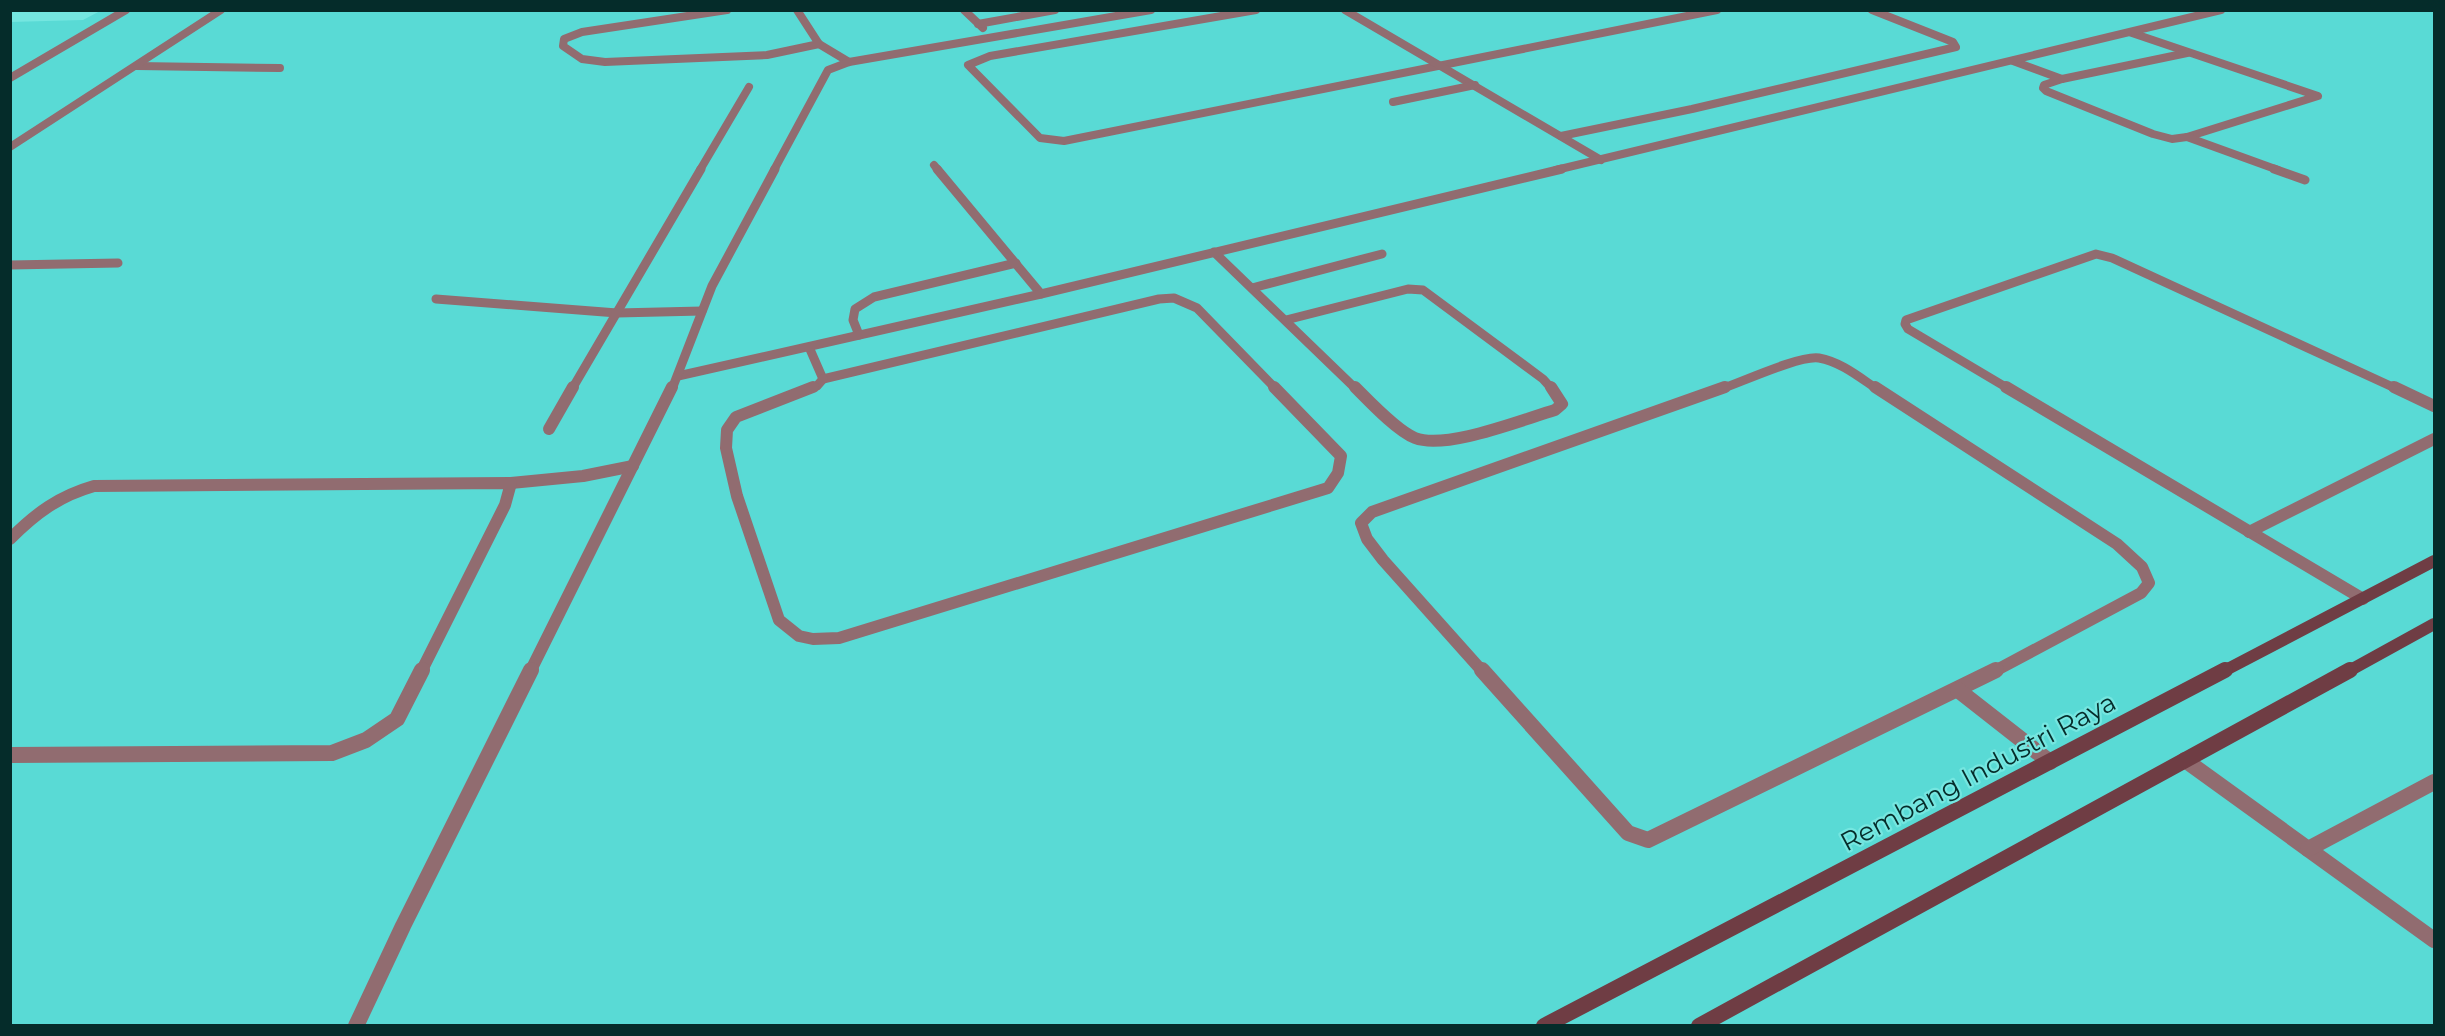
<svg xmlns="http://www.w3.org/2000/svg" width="2445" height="1036" viewBox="0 0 2445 1036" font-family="Montserrat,sans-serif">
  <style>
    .built { fill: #59dad5 }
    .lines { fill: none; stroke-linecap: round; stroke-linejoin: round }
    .lane-far3 { stroke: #916c70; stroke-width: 8 }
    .lane-far2 { stroke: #916c70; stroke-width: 9 }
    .lane-far1 { stroke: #916c70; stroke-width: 12 }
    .lane { stroke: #916c70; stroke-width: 16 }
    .secondary-far1 { stroke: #6f3d44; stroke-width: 12 }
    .secondary { stroke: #6f3d44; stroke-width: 16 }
    .labels { text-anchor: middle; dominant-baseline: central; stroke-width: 4.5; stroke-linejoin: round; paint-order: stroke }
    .near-street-label { font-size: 26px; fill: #052c2a; stroke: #75e6e0 }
  </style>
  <rect width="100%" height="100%" fill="#75e6e0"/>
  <polygon class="built" points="102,10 2434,11 2434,1025 11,1025 10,22 83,20"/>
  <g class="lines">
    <g class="lane-far3">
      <polyline points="727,10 582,32 564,39 563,46 582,59 605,62 767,55 819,44"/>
      <polyline points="797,10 819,44 849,62"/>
      <polyline points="964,10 983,28"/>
      <polyline points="1256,10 990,56 968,65 1040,138 1064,141 1717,10"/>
      <polyline points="1345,10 1601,160"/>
      <polyline points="978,24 1055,10"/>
      <polyline points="2013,61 2062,79 2044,85 2043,88 2046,91 2153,134 2172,139 2187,137 2318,96 2132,33"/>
      <polyline points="137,66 280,68"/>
      <polyline points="10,78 126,10"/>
      <polyline points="2062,79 2187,53"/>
      <polyline points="1393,102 1475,85"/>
      <polyline points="1561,136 1692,109 1956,47 1953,42 1872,10"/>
      <polyline points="2187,137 2278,170"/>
      <polyline points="10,147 221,10"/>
      <polyline points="934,165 938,170"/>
      <polyline points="700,170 749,87"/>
      <polyline points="774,170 828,70 849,62 1151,10"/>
      <polyline points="1556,170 2221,10"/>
    </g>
    <g class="lane-far2">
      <polyline points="937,169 1041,294"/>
      <polyline points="2274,169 2305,180"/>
      <polyline points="1214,252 1356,389"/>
      <polyline points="10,265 118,263"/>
      <polyline points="1252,288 1382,254"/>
      <polyline points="436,299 617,313 702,311"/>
      <polyline points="1286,320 1408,289 1423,290 1543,379 1552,389"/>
      <polyline points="859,335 853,320 855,309 874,297 1016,263"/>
      <polyline points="809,347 823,379"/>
      <polyline points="678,376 1041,294 1562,169"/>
      <polyline points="823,379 1159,299 1174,298 1197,308 1276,389"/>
      <polyline points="572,389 701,169"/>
      <polyline points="672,389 712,286 775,169"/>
      <polyline points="809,389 817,386 823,379"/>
      <path d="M1721,389C1742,382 1800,355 1819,358C1841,362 1859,377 1877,389"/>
      <polyline points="2009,389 1908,329 1905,324 1906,320 2096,254 2112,258 2397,389"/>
    </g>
    <g class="lane-far1">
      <polyline points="813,387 736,417 727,430 726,448 737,496 779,620 799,636 813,639 839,638 1328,488 1338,473 1341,456 1274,387"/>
      <path d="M1355,387C1369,401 1397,431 1415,438C1446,450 1521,420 1555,410L1562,404L1551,387"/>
      <polyline points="1875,387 2117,544 2142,567 2149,583 2141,593 1993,672"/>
      <polyline points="2006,387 2363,599"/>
      <polyline points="2394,387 2434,406"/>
      <polyline points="549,429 573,387"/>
      <polyline points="511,483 583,476 633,466"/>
      <polyline points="2249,532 2434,439"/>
      <path d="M10,539C36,513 59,496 94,486L511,483L505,505L421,672"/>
      <polyline points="530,672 672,387"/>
      <polyline points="1483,672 1383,560 1367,539 1361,523 1372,512 1725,387"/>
    </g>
    <g class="lane">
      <polyline points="1482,670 1628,833 1648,840 1996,670"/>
      <polyline points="1958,690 2050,762"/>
      <polyline points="10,755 332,753 366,740 397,719 422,670"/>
      <polyline points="2185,760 2434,940"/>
      <polyline points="2308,849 2434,782"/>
      <polyline points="356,1026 403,926 531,670"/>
    </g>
    <g class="secondary-far1">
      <polyline points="2222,672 2434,561"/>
      <polyline points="2347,672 2434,624"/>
    </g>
    <g class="secondary">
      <polyline points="1544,1026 2225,670"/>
      <polyline points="1699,1026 2350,670"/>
    </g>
  </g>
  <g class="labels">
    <g class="near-street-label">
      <text transform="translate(1978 772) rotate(-28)">Rembang Industri Raya</text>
    </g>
  </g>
  <rect width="2445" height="1036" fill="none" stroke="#052c2a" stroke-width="24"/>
</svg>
